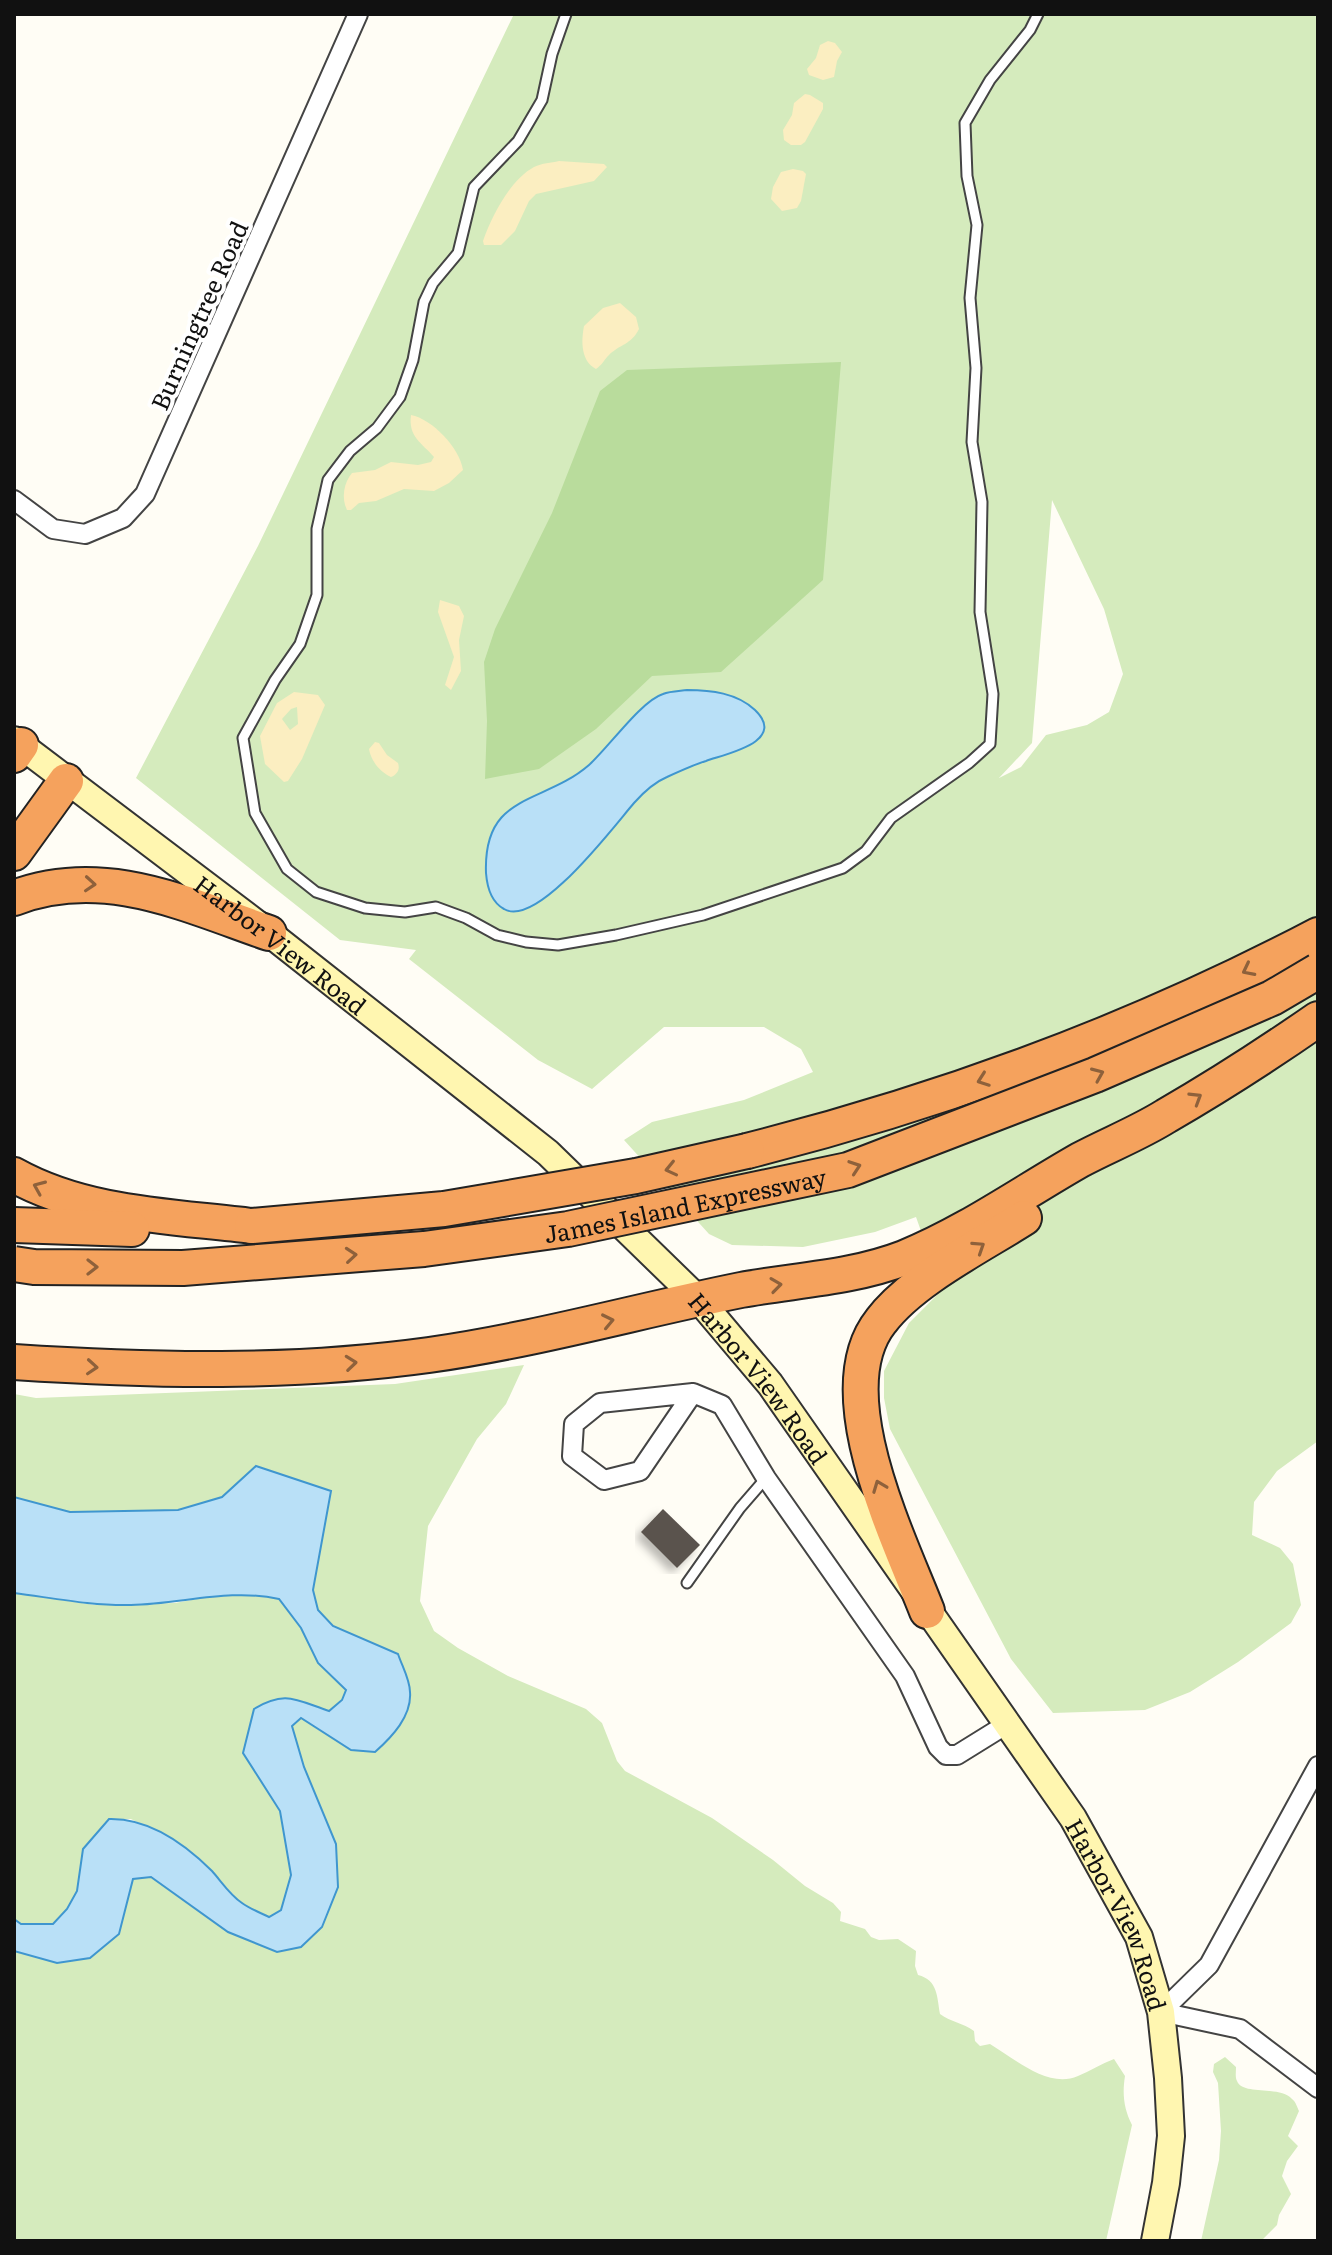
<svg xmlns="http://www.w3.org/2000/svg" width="1332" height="2255" viewBox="0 0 1332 2255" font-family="Literata,serif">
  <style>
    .green { fill: #d5ebbd; fill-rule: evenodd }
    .forest { fill: #b9dc9c }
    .sand { fill: #fbeec1; fill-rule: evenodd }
    .water { fill: #b9e0f7; stroke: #3f96cf; stroke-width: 2 }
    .building { fill: #5a524d; filter: url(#shadow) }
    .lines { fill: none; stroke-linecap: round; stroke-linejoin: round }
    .lane-casing { stroke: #444; stroke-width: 13 }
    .street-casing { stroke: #444; stroke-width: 22 }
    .secondary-casing { stroke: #333; stroke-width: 30 }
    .highway-casing { stroke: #222; stroke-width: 38 }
    .lane { stroke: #fff; stroke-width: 9 }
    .street { stroke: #fff; stroke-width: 18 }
    .secondary { stroke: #fff6b0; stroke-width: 26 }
    .highway { stroke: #f5a25d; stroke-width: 34 }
    .highway-bridge-casing { stroke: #222; stroke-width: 38; stroke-linecap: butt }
    .highway-bridge { stroke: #f5a25d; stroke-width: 34 }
    .oneway { stroke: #8e613b }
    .labels { text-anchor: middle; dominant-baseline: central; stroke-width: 8; stroke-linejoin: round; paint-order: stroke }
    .street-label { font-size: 24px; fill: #111; stroke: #fff }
  </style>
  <defs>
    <filter id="shadow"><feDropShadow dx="-5.5" dy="5.5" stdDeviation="4" flood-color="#0004"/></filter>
  </defs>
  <rect width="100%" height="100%" fill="#fffdf5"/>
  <g class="green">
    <path d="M514,14H1318V1441L1277,1471L1254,1502L1252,1535L1280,1548L1293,1564L1301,1605L1291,1623L1238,1662L1190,1692L1145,1710L1053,1713L1011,1659L890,1429L884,1398V1371L909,1323L942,1290L916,1217L875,1232L803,1247L732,1245L709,1234L624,1140L652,1122L744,1100L813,1072L801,1049L764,1027H664L592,1089L538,1060L409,959L416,950L340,940L136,778L258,546ZM1052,500L1104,609L1123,674L1109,712L1087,725L1046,735L1021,767L999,778L1032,743Z"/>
    <path d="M524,1365L506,1404L477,1439L428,1526L420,1601L434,1631L458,1648L508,1676L586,1709L602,1723L617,1761L625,1771L712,1818L773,1860L805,1886L833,1903L841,1912L840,1921L865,1929L871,1937L879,1940L898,1939L916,1951L915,1966L918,1975C938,1980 937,1997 940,2014C951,2022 963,2023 974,2031L975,2041L980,2046L990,2044C1015,2059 1048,2089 1078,2076C1090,2071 1101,2064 1114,2059L1125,2076C1122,2095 1124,2109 1132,2125L1106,2241H14V1951L23,1954L119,1934L133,1879L151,1877L228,1932L277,1952L338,1887L336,1844L304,1767L292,1726L301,1718L320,1731L390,1738L407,1712L410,1691L355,1637L333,1626L318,1610L313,1591L331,1491L256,1466L222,1497L178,1510L70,1512L14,1497V1394L36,1398L395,1384Z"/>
    <polygon points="14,1593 95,1605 175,1603 230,1593 253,1594 279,1599 301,1628 318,1663 346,1690 342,1700 329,1711 293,1699 243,1753 280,1811 291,1875 281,1910 270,1918 241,1903 210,1869 181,1844 131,1819 109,1819 83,1849 77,1891 67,1909 53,1924 21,1924 14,1919"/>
    <path d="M1225,2057L1236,2067C1236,2072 1235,2077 1237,2081C1243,2096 1279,2085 1292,2099C1296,2102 1297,2107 1299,2111L1288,2136L1298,2146L1287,2161L1282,2176L1291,2194L1279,2215L1277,2225L1261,2241H1201L1219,2160L1221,2131L1218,2083L1213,2072L1214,2064Z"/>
  </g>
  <polygon class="forest" points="841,362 823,580 721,672 652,676 596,729 539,769 485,779 487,721 484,662 495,629 552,513 600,391 627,370"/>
  <g class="sand">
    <polygon points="828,41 835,43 842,52 837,61 834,77 823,80 809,75 807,69 816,58 820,45"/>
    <polygon points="805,94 810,95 823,103 823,109 805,142 801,145 791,145 784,140 783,130 792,115 794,103"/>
    <path d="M559,161L604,164L607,167L594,181L536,194L529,201L515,231L501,245H484L483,241C492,216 510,180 534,167C542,163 551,163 559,161Z"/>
    <polygon points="793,169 803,171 806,174 801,201 797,208 782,211 771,199 773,187 781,172"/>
    <path d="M620,303L636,317L639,329C631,345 620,344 609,355C604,360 602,365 596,369C581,361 581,342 584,326L603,308Z"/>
    <path d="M411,415C432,419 460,448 463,470L449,483L434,491L404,489L376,501L359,503L351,510H347C341,498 344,482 352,473L375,470L391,462L418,465L431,462L434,457C422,443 408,437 411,415Z"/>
    <polygon points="440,600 459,606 464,616 459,640 461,671 451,690 445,685 454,657 438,612"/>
    <path d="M294,692L318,695L325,705L302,759L288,781L284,782L265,764L260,736L277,703ZM297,707L298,724L290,730L282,719L291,709Z"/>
    <path d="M375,742L379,743L387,755L398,763C400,769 398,774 391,777C380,772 371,761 369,749Z"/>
  </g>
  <g class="water">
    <path d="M687,690C711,690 737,693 755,710C788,742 725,754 706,761C693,765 680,771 667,777C655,782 642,794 634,803C614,826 537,929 504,909C491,902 487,886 486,873C483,792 543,805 589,765C609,747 641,701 663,694C670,691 680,691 687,690Z"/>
    <path d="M256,1466L331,1491L313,1590L318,1610L333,1626L398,1654C402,1666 410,1680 410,1692C412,1716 392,1737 375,1752L351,1750L301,1718L292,1726L304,1767L336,1844L338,1887L322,1927L301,1947L277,1952L228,1932L151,1877L133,1879L119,1934L90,1958L57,1963L14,1951V1919L21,1924H53L67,1909L77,1891L83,1849L109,1819C149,1818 184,1843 212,1871C221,1881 230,1895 242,1903C250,1909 261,1913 269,1917L281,1910L291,1875L280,1811L243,1753L254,1709C285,1690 296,1700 329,1711L342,1700L346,1690L318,1663L301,1628L279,1599C230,1588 182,1604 131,1605C92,1606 53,1598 14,1593V1497L70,1512L178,1510L222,1497Z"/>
  </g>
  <polygon class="building" points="663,1509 700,1545 677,1568 641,1532"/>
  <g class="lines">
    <g class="lane-casing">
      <g id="lane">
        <polyline points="566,14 552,54 542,100 518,141 474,187 458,253 433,283 424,302 413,360 400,397 377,428 350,451 328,480 317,529 317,595 300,644 275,680 243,738 255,813 287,869 316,892 365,908 405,912 436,907 466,918 497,935 526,942 558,945 616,935 703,915 843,868 866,851 891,818 969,763 990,744 993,694 980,612 982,502 972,442 976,368 970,298 977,225 967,176 965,123 990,80 1030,30 1038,14"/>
        <polyline points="687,1583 740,1508 766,1478"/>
      </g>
    </g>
    <g class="street-casing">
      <g id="street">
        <polyline points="14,500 53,529 85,534 123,518 145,494 358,14"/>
        <polyline points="693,1393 640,1471 604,1480 572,1456 574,1424 600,1403 693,1393 722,1405 766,1478 905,1676 938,1747 946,1755 957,1755 1007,1724"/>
        <polyline points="1161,2012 1209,1965 1318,1766"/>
        <polyline points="1161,2012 1240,2029 1318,2088"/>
      </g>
    </g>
    <g class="secondary-casing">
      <g id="secondary">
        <path id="s1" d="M14,740L269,933L548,1153L700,1301L770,1384L1073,1818L1139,1937L1161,2012L1168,2078L1171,2136L1166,2183L1155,2241"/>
      </g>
    </g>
    <g class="highway-casing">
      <g id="highway">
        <polyline points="14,755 21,745"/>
        <polyline points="14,853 66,781"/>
        <path d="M14,898C103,864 185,904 269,933"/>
        <path d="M747,1151C945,1101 1138,1030 1318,935"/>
        <path d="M14,1175C86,1215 172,1216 252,1226"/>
        <polyline points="14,1225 132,1229"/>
        <path d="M14,1362C152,1371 291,1374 429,1355C535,1340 637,1311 741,1290C796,1280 852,1278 904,1258C966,1233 1022,1193 1080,1160C1108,1145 1139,1133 1166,1116C1218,1086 1269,1053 1318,1019"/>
        <path d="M927,1611C899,1539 825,1391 881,1321C912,1280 980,1246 1024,1218"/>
      </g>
    </g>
    <use href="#lane" class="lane"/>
    <use href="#street" class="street"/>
    <use href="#secondary" class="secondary"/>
    <use href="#highway" class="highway"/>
    <g class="highway-bridge-casing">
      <g id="highway-bridge">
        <polyline points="252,1226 444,1209 636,1176 747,1151"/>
        <path id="s2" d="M14,1264L34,1267L183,1268L424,1249L568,1229L848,1170L1095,1075L1272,998L1318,971"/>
      </g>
    </g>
    <use href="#highway-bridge" class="highway-bridge"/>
  </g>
  <defs><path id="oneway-chevron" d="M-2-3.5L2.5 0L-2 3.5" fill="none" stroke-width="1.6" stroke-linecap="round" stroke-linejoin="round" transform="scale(2)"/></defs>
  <g class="oneway">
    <use href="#oneway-chevron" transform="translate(90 884) rotate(4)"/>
    <use href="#oneway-chevron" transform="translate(1248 970) rotate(153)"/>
    <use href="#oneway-chevron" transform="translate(1098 1074) rotate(-23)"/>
    <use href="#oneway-chevron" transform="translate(983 1080) rotate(160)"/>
    <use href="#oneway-chevron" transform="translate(1196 1098) rotate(-32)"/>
    <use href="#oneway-chevron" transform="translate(855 1167) rotate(-19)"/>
    <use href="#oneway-chevron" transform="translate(671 1169) rotate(167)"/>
    <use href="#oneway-chevron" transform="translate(39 1187) rotate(-157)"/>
    <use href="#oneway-chevron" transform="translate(979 1247) rotate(-33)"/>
    <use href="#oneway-chevron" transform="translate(351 1255) rotate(-5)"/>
    <use href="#oneway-chevron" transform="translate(92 1267)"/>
    <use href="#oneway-chevron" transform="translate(776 1285) rotate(-8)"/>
    <use href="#oneway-chevron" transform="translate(608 1321) rotate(-12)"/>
    <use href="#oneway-chevron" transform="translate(351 1363) rotate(-6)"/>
    <use href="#oneway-chevron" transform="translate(92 1367) rotate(4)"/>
    <use href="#oneway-chevron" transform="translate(879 1486) rotate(-111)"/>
  </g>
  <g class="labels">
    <g class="street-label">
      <text transform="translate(198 315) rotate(-66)">Burningtree Road</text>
      <text stroke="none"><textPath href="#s1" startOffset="336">Harbor View Road</textPath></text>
      <text stroke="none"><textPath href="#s2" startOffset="676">James Island Expressway</textPath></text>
      <text stroke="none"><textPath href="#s1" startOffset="984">Harbor View Road</textPath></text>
      <text stroke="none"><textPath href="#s1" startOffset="1632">Harbor View Road</textPath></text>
    </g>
  </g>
  <rect width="1332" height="2255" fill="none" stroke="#111111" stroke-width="32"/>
</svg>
